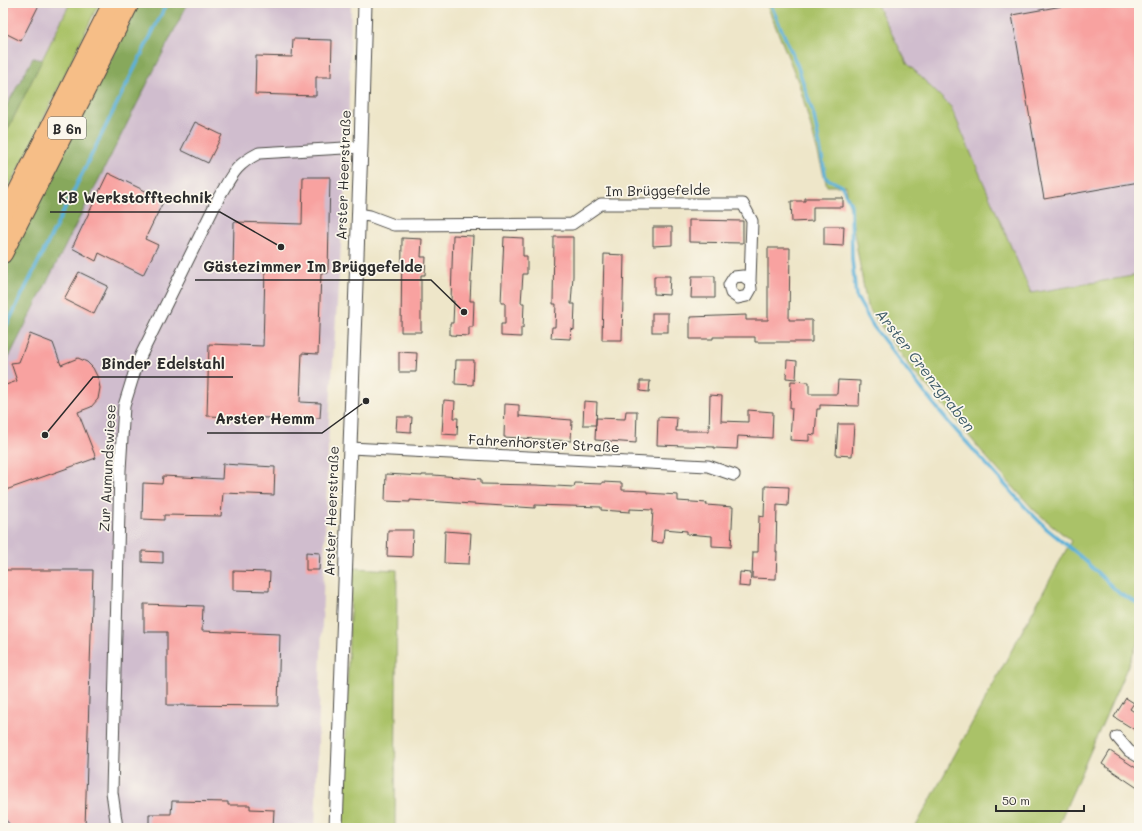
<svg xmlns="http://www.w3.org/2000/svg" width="1142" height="831" viewBox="0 0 1142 831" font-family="Mali,sans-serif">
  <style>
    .industrial { fill: #d0bdce }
    .green { fill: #aac268; stroke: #6a764a }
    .forest { fill: #87a85c; stroke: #596a44 }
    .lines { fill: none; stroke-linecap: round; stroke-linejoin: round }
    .stream { stroke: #5cb1d9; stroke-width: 3.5 }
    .building { fill: #f8a2a0 }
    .minor-casing { stroke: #484743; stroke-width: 13 }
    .tertiary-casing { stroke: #484743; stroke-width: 15 }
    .trunk-casing { stroke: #484743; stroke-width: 20 }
    .minor { stroke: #fff; stroke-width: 11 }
    .tertiary { stroke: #fff; stroke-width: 13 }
    .trunk { stroke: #f6be87; stroke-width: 18 }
    .labels { text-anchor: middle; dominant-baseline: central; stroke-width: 3.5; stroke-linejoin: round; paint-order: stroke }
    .shield { fill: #fbf7ec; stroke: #696865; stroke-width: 1 }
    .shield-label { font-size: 13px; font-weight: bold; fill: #2b2b2b }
    .street-label { font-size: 14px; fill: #2b2b2b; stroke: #fbf7ec }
    .water-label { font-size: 15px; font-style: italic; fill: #3c5a68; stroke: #fbf7ec }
    .leader { fill: none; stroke: #2b2b2b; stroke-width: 1.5 }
    .callout-dot { fill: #2b2b2b; stroke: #fbf7ec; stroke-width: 1.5 }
    .callout-label { font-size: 15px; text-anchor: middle; font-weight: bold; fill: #2b2b2b; stroke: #fbf7ec; stroke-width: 3.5; stroke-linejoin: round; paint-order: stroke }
  </style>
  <rect width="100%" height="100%" fill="#fbf7ec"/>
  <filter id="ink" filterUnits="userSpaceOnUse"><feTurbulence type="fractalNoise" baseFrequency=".025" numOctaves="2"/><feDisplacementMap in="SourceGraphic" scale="8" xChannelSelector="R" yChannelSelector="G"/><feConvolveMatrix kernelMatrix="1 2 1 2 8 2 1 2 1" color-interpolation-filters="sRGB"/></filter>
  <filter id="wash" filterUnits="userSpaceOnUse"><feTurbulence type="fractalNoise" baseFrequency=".012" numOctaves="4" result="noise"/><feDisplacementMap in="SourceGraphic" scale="16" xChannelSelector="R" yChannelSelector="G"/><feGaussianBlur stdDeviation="0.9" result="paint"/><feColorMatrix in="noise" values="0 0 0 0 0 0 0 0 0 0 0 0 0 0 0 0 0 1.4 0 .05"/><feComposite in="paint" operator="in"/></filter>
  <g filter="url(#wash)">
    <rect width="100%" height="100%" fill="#eee6c9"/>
    <g class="industrial">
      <polygon points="3,3 70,3 42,60 33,58 3,112"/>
      <polygon points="188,3 351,3 348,144 329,420 315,828 3,828 3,369"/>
      <polygon points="876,3 1139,3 1139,275 1031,293 951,107 907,63"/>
    </g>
    <g class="green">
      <polygon points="70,3 99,3 28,151 3,198 3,139"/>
      <polygon points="766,3 876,3 907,63 951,107 1031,293 1139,275 1139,640 1057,828 915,828 1071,541 1034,510 988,459 931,390 915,374 867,306 846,186 827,186 799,84"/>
      <polygon points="352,568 397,570 395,828 341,828"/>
    </g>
    <g class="forest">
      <polygon points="139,3 188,3 3,369 3,274"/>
      <polygon points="33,58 42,60 3,139 3,112"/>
    </g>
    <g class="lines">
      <g class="stream">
        <polyline points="770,3 798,67 814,116 826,178 842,186 851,205 852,259 856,296 873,326 924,392 951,425 1026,508 1047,529 1080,556 1120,594 1139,604"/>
        <polyline points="3,333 167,3"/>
      </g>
    </g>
    <g id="blocks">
      <g class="building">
        <polygon points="3,3 34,3 39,5 21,41 3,32"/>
        <polygon points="1079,3 1139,3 1139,182 1044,199 1012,15"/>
        <polygon points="293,39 332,40 331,77 316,77 316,96 255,94 256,56 292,57"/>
        <polygon points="195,122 222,135 208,163 181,150"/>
        <polygon points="108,173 164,200 145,239 158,245 143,275 99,253 96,261 72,248"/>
        <polygon points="303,177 330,177 328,273 321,273 318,354 302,353 300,402 321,403 320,418 300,417 300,419 207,416 209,344 263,346 265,271 233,270 234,222 302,224"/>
        <polygon points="805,198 843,198 843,207 813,207 813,221 792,222 791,201 805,201"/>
        <polygon points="689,220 743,221 743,243 689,242"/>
        <polygon points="824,226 844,226 843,246 824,245"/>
        <polygon points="653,227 672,227 672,245 653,246"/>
        <polygon points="453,235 473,236 470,301 474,301 473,327 469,327 469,336 450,335 450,323 453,323 454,301 451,301"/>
        <polygon points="504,237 523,238 523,256 527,256 527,274 523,274 521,303 524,303 523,328 521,327 521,337 501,336 501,324 505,324 505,303 501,303"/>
        <polygon points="554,237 573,237 573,276 571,304 575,304 574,330 571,329 570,339 551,338 552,327 555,327 556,304 553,304"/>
        <polygon points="402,238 422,239 421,257 426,257 425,275 421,275 421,332 401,332"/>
        <polygon points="768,248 790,248 789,320 812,320 812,342 755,342 755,337 713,337 713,339 690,339 690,317 746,315 746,320 768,320"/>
        <polygon points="604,254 624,255 622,340 602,340"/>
        <polygon points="79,272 108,286 94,314 64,299"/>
        <polygon points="654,276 670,276 669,295 654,294"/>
        <polygon points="692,276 715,276 715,298 691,298"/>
        <rect x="652" y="313" width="16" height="19"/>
        <polygon points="30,334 53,343 61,365 78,358 87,362 93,368 98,378 100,388 98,399 91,407 78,412 96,458 3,491 3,386 17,381 11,363 19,362"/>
        <polygon points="399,352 417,353 416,372 399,372"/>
        <polygon points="456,360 474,360 473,385 455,384"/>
        <polygon points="787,360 797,361 796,379 786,378"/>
        <polygon points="838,380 860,381 859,406 820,405 820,409 817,409 815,435 809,434 809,441 790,440 792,408 790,408 791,381 809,382 809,394 837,394"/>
        <polygon points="640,381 650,381 649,392 640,391"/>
        <polygon points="710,395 722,396 721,421 748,422 748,410 773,412 772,438 738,436 737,449 714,448 714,447 657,445 658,417 677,418 676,431 709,431"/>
        <polygon points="444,400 455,401 454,418 458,418 457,435 442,434"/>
        <polygon points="584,401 597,402 596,425 583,425"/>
        <polygon points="505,404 519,405 519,416 572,420 571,441 504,437"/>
        <polygon points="626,411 637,411 636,443 595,440 596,418 625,419"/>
        <polygon points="397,417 412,417 411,432 396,431"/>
        <polygon points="838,424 854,424 852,456 836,455"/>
        <polygon points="223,464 275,467 274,495 223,493 221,516 164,515 164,520 142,519 143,483 162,484 163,476 222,479"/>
        <polygon points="386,474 422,476 422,475 434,475 481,479 481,484 536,485 574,487 575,483 602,484 602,482 622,483 622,490 647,491 647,493 678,495 678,501 707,503 706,505 733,507 731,547 712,546 712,536 687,534 687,531 664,529 663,543 651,542 653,510 630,509 630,512 601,510 601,507 535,505 535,508 410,500 410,502 385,501"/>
        <polygon points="765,486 789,487 788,506 777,505 776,552 777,552 776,579 752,578 753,552 758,552 759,516 764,517"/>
        <polygon points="388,530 413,530 412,557 387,556"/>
        <polygon points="445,531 471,533 469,564 444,563"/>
        <polygon points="142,551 163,552 163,563 142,562"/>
        <polygon points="306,552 320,553 319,570 306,570"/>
        <polygon points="3,570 93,570 85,828 13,828 3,817"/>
        <polygon points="233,571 270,572 269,591 233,590"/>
        <polygon points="740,572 751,573 750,587 739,586"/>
        <polygon points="144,604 203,606 202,631 280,634 278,706 167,705 167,632 144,632"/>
        <polygon points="1126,698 1134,703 1130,709 1139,715 1139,724 1135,730 1114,717"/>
        <polygon points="1110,751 1139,770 1139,789 1102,764"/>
        <polygon points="172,801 228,802 228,805 250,805 250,809 274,810 273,828 149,828 149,814 171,814"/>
      </g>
    </g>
  </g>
  <g filter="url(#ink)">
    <use href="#blocks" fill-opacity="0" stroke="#484743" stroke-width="1"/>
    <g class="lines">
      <g class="minor-casing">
        <g id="minor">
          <polyline points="358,214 370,216 394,225 572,224 601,204 743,204 752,221 750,281 743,276 734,277 729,285 731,293 738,298 747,296 751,289 750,281"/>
          <polyline points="350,448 708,466 734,475"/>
          <polyline points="1117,737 1129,751 1139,757"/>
          <path d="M117,828L112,792L120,470L124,406L137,364L142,353L219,197C232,175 235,165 259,153L361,147"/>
        </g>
      </g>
      <g class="tertiary-casing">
        <polyline id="tertiary" points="336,828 361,147 365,3"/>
      </g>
      <g class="trunk-casing">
        <g id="trunk">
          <polyline points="3,220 112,3"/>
          <polyline points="3,254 130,3"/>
        </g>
      </g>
      <use href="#minor" class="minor"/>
      <use href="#tertiary" class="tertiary"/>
      <use href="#trunk" class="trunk"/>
    </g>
  </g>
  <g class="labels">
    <rect class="shield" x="48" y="117" width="38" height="22" rx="3"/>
    <g class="shield-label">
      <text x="67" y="128">B 6n</text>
    </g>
    <g class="street-label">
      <text transform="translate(343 175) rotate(-88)">Arster Heerstraße</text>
      <text transform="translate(658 190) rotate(-1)">Im Brüggefelde</text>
      <text transform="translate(544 443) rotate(3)">Fahrenhorster Straße</text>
      <text transform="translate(107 468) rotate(-87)">Zur Aumundswiese</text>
      <text transform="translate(331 511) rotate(-88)">Arster Heerstraße</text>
    </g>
    <g class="water-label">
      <text transform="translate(926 370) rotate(52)">Arster Grenzgraben</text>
    </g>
  </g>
  <path class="leader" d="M281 247L220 212H50M464 312L431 280H195M45 435L93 377H233M366 401L322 433H207"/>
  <g class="callout-dot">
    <circle cx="281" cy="247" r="4"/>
    <circle cx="464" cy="312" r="4"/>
    <circle cx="45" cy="435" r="4"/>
    <circle cx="366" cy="401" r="4"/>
  </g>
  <g class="callout-label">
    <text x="135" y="203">KB Werkstofftechnik</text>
    <text x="313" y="272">Gästezimmer Im Brüggefelde</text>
    <text x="163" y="369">Binder Edelstahl</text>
    <text x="265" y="424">Arster Hemm</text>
  </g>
  <rect width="1142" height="831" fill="none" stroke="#fbf7ec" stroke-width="16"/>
  <path d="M996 805v6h88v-6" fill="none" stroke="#2b2b2b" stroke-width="2"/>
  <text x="1002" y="805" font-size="12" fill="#2b2b2b" stroke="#fbf7ec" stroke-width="3" paint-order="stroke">50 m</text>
</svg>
